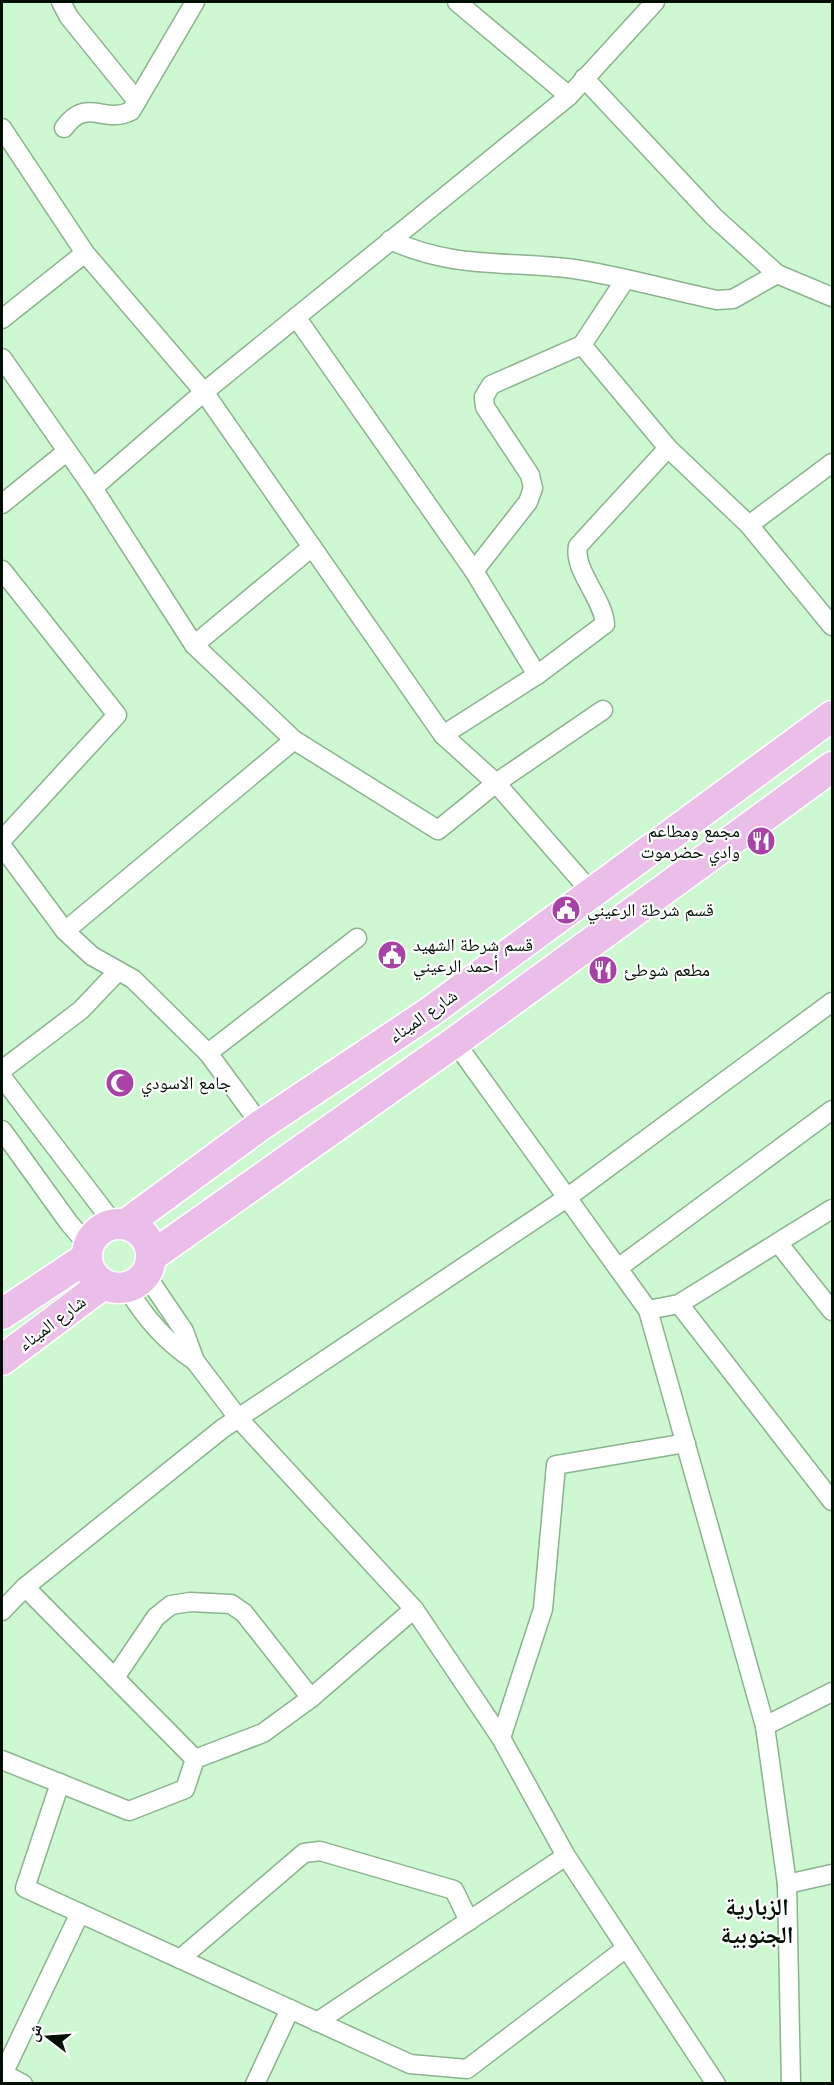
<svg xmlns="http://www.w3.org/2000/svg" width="834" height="2085" viewBox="0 0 834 2085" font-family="Helvetica,'Noto Naskh Arabic',sans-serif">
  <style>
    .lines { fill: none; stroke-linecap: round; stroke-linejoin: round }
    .minor-casing { stroke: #8ab38e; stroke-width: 21 }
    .trunk-casing { stroke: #fff; stroke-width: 33 }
    .minor { stroke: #fff; stroke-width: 18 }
    .trunk { stroke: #eabee8; stroke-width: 30 }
    .labels { text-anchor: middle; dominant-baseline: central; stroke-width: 4.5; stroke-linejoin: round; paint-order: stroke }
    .poi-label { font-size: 18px; fill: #020f04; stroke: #fff; text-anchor: start }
    .street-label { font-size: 18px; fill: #020f04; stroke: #fff }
    .district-label { font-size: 24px; font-weight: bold; fill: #020f04; stroke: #fff }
  </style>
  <rect width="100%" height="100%" fill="#cdf8d1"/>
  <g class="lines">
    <g class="minor-casing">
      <g id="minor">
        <polyline points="61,2 69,17 137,101"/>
        <polyline points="457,2 569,96"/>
        <polyline points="584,78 714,217 777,274 832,297"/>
        <polyline points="2,128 85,253 204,392 443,735 496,783 592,893"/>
        <path d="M64,128C87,96 104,125 131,111L195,2"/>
        <path d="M390,240C457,270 505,260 574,269C621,276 669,290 717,300L733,299L777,274"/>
        <polyline points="296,317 474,571 537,675"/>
        <polyline points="2,319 85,253"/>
        <polyline points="582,345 668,448 749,525 832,626"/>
        <polyline points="2,358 93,488 194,645 294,740 438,830 496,783 603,710"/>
        <polyline points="93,488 204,392 569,96 655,2"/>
        <polyline points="2,504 66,452"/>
        <polyline points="749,525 832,463"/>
        <polyline points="2,570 117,715 2,840"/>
        <polyline points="474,571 528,502 533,488 530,475 485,407 484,397 491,385 582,345 625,280"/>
        <polyline points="194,645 312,547"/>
        <path d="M443,735L537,675L605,624C603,598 573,570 578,546L668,448"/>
        <polyline points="2,846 65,931 92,956 133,979 208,1053"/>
        <polyline points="65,931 294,740"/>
        <polyline points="455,1042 648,1310 765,1726 787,1884 791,2084"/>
        <polyline points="2,1070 81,1010 118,971"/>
        <polyline points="2,1077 114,1224"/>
        <polyline points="261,1125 208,1053 357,938"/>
        <polyline points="2,1130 69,1223 88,1245"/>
        <polyline points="779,1244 832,1311"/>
        <polyline points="618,1268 832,1110"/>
        <polyline points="146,1275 184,1331 195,1361 239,1419 414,1609 501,1738 566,1856 716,2084"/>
        <path d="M127,1288C146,1319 165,1341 195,1361"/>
        <polyline points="679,1304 832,1501"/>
        <polyline points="648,1310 679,1304 832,1209"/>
        <polyline points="2,1611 25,1587 222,1429 568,1197 832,1002"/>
        <polyline points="116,1676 156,1617 171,1605 190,1602 231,1604 244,1613 311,1698 414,1609"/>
        <polyline points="765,1726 832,1692"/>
        <polyline points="501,1738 543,1609 556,1465 686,1443"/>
        <polyline points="195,1759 263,1733 311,1698"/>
        <polyline points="2,1760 129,1811 185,1789 195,1759 25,1587"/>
        <polyline points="60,1783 25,1888 410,2064 467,2069 625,1949"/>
        <polyline points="787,1884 832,1874"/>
        <polyline points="180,1959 304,1853 320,1851 454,1890 469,1921"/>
        <polyline points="317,2022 566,1856"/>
        <polyline points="2,2073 23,2084"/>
        <polyline points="3,2074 80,1913"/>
        <polyline points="255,2084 290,2009"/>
      </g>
    </g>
    <g class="trunk-casing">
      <g id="trunk">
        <circle cx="119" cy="1256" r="32"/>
        <polyline points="126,1224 261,1125 430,1012 832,716"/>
        <polyline points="152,1256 455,1042 832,767"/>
        <polyline points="2,1314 86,1258"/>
        <polyline points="2,1360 102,1285"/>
      </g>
    </g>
    <use href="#minor" class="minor"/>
    <use href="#trunk" class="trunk"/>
  </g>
  <defs>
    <g id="restaurant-disc" transform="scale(1.5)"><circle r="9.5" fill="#a742a7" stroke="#fff"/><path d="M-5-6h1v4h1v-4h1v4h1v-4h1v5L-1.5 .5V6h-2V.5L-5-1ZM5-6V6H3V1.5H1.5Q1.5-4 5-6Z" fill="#fff"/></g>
    <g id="civic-disc" transform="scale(1.5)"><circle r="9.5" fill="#a742a7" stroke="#fff"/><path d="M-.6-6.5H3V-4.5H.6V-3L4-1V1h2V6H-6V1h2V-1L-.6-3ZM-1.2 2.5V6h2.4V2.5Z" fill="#fff"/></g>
    <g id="mosque-disc" transform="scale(1.5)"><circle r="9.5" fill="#a742a7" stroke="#fff"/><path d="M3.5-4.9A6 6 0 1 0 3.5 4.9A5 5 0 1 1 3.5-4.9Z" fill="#fff"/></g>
  </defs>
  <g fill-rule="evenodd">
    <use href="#restaurant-disc" x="761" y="841"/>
    <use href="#civic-disc" x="566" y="910"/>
    <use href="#civic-disc" x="392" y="955"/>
    <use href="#restaurant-disc" x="603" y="970"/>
    <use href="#mosque-disc" x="120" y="1083"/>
  </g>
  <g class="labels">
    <g class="poi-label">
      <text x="740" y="831" text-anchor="end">مجمع ومطاعم<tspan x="740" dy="21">وادي حضرموت</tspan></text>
      <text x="587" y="910">قسم شرطة الرعيني</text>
      <text x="413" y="945">قسم شرطة الشهيد<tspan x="413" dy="21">أحمد الرعيني</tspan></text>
      <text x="624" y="970">مطعم شوطئ</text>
      <text x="141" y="1083">جامع الاسودي</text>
    </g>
    <g class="street-label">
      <text transform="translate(423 1016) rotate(-35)">شارع الميناء</text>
      <text transform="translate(52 1323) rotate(-37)">شارع الميناء</text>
    </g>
    <g class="district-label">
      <text x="757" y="1906">الزبارية<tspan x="757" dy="28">الجنوبية</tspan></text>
    </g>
  </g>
  <rect width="834" height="2085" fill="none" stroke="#020f04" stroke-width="6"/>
  <g transform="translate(48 2037) rotate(287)" stroke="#ffffff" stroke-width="4.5" paint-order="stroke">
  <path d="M0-4.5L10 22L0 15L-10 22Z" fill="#020f04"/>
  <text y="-9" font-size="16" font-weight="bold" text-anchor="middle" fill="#020f04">ش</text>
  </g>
</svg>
